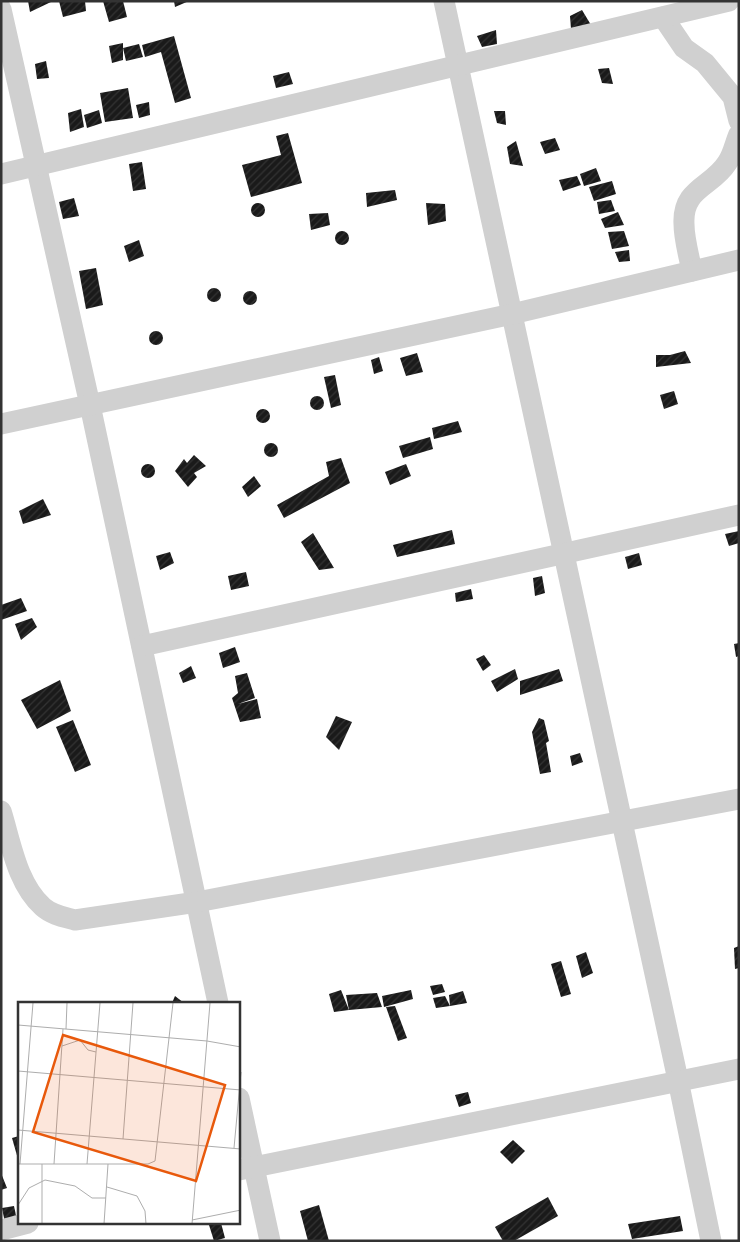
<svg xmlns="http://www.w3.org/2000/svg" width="740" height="1242" viewBox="0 0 740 1242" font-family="Signika,sans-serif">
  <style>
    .building { fill: url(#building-hatch) }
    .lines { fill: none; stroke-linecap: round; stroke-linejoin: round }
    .minor { stroke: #d0d0d0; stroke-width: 21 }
    .inset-road { fill: none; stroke: #adadad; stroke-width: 1 }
    .view { fill: #e8590c; fill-opacity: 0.15; stroke: #e8590c; stroke-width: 2.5 }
    .inset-edge { fill: none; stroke: #333; stroke-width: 2.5 }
  </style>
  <defs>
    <pattern id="building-hatch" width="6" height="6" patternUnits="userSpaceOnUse" patternTransform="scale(1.25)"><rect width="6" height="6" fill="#1a1a1a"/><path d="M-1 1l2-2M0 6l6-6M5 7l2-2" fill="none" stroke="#333"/></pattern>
  </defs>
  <rect width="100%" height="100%" fill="#fff"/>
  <g class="building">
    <polygon points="28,1 53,1 30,12"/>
    <polygon points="59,1 85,1 86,11 63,17"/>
    <polygon points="103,1 123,1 127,17 109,22"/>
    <polygon points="174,1 189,1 175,7"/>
    <polygon points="582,10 591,25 571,29 570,16"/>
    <polygon points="496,30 497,44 482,47 477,36"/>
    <polygon points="174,36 191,98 175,103 161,52 145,57 142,45"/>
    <polygon points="123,43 123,60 112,63 109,46"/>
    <polygon points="139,44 143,57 126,61 123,48"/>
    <polygon points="46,61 49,78 37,79 35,64"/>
    <polygon points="609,68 613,84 602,83 598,69"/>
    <polygon points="289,72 293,84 276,88 273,76"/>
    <polygon points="128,88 133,118 105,122 100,93"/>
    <polygon points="149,102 150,115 139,118 136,105"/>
    <polygon points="81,109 84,127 70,132 68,113"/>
    <polygon points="99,110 102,123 87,128 84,115"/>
    <polygon points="494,111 505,111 506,125 497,123"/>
    <polygon points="288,133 302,183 251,197 242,165 281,155 276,136"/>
    <polygon points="555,138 560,150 545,154 540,142"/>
    <polygon points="516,141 523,166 510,164 507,147"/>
    <polygon points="142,162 146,189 133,191 129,164"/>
    <polygon points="596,168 601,181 584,186 580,174"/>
    <polygon points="577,176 581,185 563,191 559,180"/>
    <polygon points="612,181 616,194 594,201 589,187"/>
    <polygon points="395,190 397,200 367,207 366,193"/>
    <polygon points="74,198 79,216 63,219 59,202"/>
    <polygon points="611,200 615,211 599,214 597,202"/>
    <circle cx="258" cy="210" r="7"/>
    <polygon points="426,203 445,204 446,221 428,225"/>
    <polygon points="618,212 624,225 605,228 601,219"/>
    <polygon points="328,213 330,225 311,230 309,214"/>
    <circle cx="342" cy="238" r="7"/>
    <polygon points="624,231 629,246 612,249 608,232"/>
    <polygon points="139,240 144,256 129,262 124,246"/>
    <polygon points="629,250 630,261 619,262 615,252"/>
    <polygon points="96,268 103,305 86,309 79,271"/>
    <circle cx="214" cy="295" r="7"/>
    <circle cx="250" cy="298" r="7"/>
    <circle cx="156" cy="338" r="7"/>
    <polygon points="685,351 691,363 656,367 656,355 670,355"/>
    <polygon points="417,353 423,372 406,376 400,358"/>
    <polygon points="379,357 383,371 374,374 371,360"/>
    <polygon points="335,375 341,405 331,408 324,377"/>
    <polygon points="674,391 678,404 664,409 660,395"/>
    <circle cx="317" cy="403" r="7"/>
    <circle cx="263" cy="416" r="7"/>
    <polygon points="458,421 462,432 434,439 432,428"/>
    <polygon points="430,437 433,449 403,458 399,446"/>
    <circle cx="271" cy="450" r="7"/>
    <polygon points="194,455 206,466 194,473 197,477 188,487 175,471 184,459 187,463"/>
    <polygon points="341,458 350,483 284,518 277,505 329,476 326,462"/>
    <circle cx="148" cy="471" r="7"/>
    <polygon points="406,464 411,476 390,485 385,472"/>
    <polygon points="254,476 261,486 248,497 242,487"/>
    <polygon points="43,499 51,515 23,524 19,511"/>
    <polygon points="452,530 455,544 397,557 393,545"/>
    <polygon points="739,531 739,543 729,546 725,534"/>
    <polygon points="313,533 334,568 319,570 301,542"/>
    <polygon points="170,552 174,563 160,570 156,556"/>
    <polygon points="639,553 642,565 628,569 625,557"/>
    <polygon points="246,572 249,586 231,590 228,576"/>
    <polygon points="542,576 545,593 535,596 533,578"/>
    <polygon points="471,589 473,599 456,602 455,593"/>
    <polygon points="21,598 27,611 1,620 1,605"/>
    <polygon points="32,618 37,627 21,640 15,624"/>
    <polygon points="739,643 739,656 736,657 734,644"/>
    <polygon points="235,647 240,662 223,668 219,653"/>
    <polygon points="484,655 491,665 483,671 476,659"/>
    <polygon points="191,666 196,678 183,683 179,673"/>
    <polygon points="515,669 518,679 497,692 491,681"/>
    <polygon points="559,669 563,681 520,695 520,681"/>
    <polygon points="247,673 255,698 238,704 257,699 261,718 240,722 232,698 238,693 235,676"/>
    <polygon points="60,680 71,711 37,729 21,700"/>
    <polygon points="336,716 352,722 339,750 326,737"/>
    <polygon points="539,718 544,720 549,741 546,743 551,772 540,774 532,732"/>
    <polygon points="73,720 91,765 75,772 56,727"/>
    <polygon points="580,753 583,762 572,766 570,756"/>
    <polygon points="739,946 739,968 735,969 734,948"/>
    <polygon points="586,952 593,973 582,978 576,956"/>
    <polygon points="561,961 571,994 561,997 551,964"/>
    <polygon points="442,984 445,992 433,995 430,986"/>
    <polygon points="341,990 349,1010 334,1012 329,994"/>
    <polygon points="411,990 413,999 384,1007 382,996"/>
    <polygon points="463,991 467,1003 450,1006 449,995"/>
    <polygon points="377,993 382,1007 349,1010 346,995"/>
    <polygon points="175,996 184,1003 172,1003"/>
    <polygon points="445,996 450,1006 436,1008 433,998"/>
    <polygon points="395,1006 407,1038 398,1041 386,1007"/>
    <polygon points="468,1092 471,1103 459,1107 455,1095"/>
    <polygon points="19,1136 19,1159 18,1159 12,1138"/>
    <polygon points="513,1140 525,1151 512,1164 500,1152"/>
    <polygon points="1,1173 7,1188 1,1190"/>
    <polygon points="548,1197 558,1216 514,1241 503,1241 495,1227"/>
    <polygon points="319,1205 329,1241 308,1241 300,1211"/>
    <polygon points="14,1206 17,1220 5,1223 2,1208"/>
    <polygon points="680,1216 683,1231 632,1239 628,1224"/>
    <polygon points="216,1223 221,1223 225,1238 214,1241 209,1225"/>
  </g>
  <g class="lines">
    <g class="minor">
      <polyline points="444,1 678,1080 711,1241"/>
      <polyline points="1,9 90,405 218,1003"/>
      <polyline points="663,17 684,48 705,63 733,97 739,121"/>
      <polyline points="1,174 729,1"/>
      <path d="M692,271C689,256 684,239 684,224C682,188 712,187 727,163C733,155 735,143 739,134"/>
      <polyline points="1,424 512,314 739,260"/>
      <polyline points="142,646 739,515"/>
      <path d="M1,811C11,843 17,884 43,907C52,915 64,917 75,920L197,902L739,799"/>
      <polyline points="239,1098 270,1241"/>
      <polyline points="239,1170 739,1069"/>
      <polyline points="1,1230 28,1223"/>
    </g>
  </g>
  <g transform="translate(18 1002)">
    <rect width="222" height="222" fill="#fff"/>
    <path class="inset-road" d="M0,23L189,39L223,45M48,27L49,1M44,44L62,38L70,48L78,50M0,69L223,88M0,128L223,147M105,137L115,1M216,146L223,70M0,162H130L137,159L155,1M2,162L15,1M24,162V222M36,162L45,27M69,162L82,1M89,185L119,194L127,209L128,222M0,203L11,186L27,178L57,184L74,196H88M174,218L223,208M86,222L90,162M174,222L192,1"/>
    <path class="view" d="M45,33L207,83L178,179L15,130Z"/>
    <rect width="222" height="222" class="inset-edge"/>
  </g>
  <rect width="740" height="1242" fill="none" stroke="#333333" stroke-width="5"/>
</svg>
